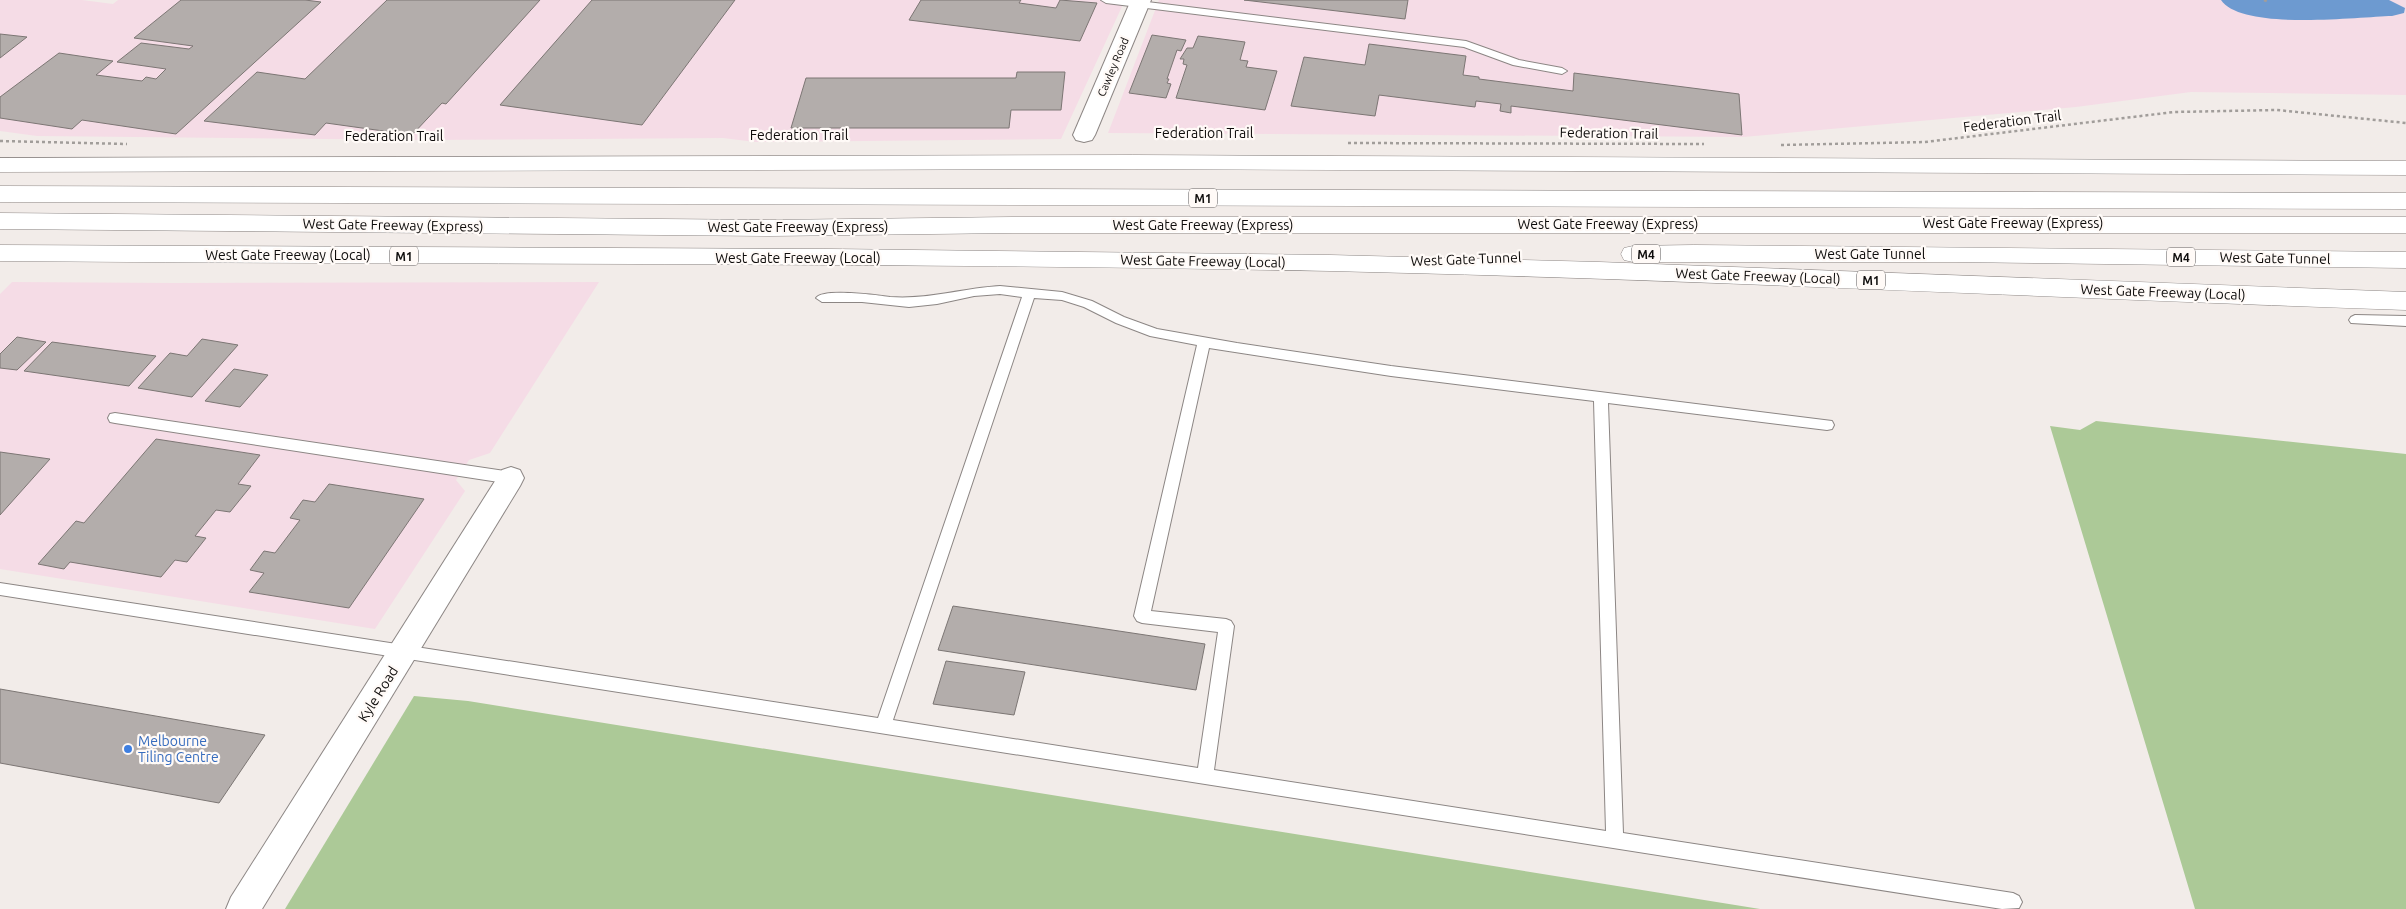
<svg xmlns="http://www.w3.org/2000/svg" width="2406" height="909" viewBox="0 0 2406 909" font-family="Ubuntu,sans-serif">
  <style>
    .industrial { fill: #f5dce6 }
    .green { fill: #acc997 }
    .water { fill: #6d9ad0 }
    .building { fill: #b3adab; stroke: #7c7674 }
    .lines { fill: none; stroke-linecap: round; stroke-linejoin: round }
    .lane-casing { stroke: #8c8684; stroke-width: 2 }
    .street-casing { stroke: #8c8684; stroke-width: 2 }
    .highway-casing { stroke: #8c8684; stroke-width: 1 }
    .path { stroke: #a19d9a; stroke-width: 2.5; stroke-dasharray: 3 3; stroke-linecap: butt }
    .lane { fill: #fff; fill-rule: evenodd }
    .street { fill: #fff; fill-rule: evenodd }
    .highway { fill: #fff; fill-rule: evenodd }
    .shop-dot { fill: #3f7fe0; stroke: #fffaf7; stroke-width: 2 }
    .labels { text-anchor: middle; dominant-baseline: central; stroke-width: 4.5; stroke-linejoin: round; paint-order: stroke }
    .far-street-label { font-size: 11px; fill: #0e0c0b; stroke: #fffaf7 }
    .shield { fill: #fffaf7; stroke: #565352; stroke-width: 1 }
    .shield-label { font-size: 12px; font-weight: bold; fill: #0e0c0b }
    .street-label { font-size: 14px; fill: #0e0c0b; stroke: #fffaf7 }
    .shop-label { font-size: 14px; fill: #366cbe; stroke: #fffaf7; text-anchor: start }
  </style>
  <rect width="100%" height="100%" fill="#f2ece9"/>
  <g class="industrial">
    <polygon points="0,0 82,0 113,4 118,0 1125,0 1061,139 755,142 723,138 420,140 37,136 0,131"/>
    <polygon points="1159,0 2406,0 2406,95 2191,92 2076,107 1743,137 1108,133"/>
    <polygon points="12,282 173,283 599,282 490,453 469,460 456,480 465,491 375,629 0,569 0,294"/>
  </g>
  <g class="green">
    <polygon points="2096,421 2406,454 2406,909 2195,909 2050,426 2080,430"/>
    <polygon points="414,696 468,701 1760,909 285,909"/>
  </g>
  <path class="water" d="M2221,0H2389L2405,8L2404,13L2392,16C2356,17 2242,31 2221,0Z"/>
  <g class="building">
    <polygon points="181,0 305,0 321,2 176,134 82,120 72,129 0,118 0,97 59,53 113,61 96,75 142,81 146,77 156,79 166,69 117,62 141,43 189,49 193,46 134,38"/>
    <polygon points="387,0 540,0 446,104 442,103 412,135 326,123 315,135 204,121 257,72 305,79"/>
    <polygon points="592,0 735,0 642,125 500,105"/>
    <polygon points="921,0 1021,0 1019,3 1056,8 1060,0 1097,3 1080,41 909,20"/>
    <polygon points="1244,0 1408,0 1405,19"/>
    <polygon points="0,34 27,37 0,58"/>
    <polygon points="1152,35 1186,40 1181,51 1177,50 1167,79 1169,79 1167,83 1171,84 1166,98 1129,93"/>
    <polygon points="1198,36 1245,42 1240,60 1248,61 1246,67 1277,71 1265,110 1176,98 1187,65 1183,64 1184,59 1180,59 1187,48 1193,48"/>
    <polygon points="1369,44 1466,56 1463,75 1479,77 1479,79 1573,91 1574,73 1739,94 1742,135 1511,106 1511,113 1500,111 1501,104 1476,101 1475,107 1379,95 1375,116 1291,106 1304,57 1365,65"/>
    <polygon points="1017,72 1065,72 1061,110 1011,110 1009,128 791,128 806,78 1016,78"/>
    <polygon points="17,337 46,342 17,370 0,368 0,354"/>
    <polygon points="202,339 238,345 192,397 138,388 170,353 187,356"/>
    <polygon points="52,342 156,356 129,386 24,371"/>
    <polygon points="234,369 268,375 240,407 205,401"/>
    <polygon points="156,439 260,455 238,484 251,486 230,512 216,510 195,536 206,538 187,562 175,560 161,577 70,562 64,569 38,564 76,521 84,523"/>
    <polygon points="0,452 50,459 0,515"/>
    <polygon points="329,484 424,499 349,608 249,592 264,573 250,570 264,551 275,553 300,520 290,518 303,500 315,502"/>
    <polygon points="953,606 1205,644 1196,690 938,650"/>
    <polygon points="946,661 1025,672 1014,715 933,704"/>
    <polygon points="0,689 265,735 219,803 0,763"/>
  </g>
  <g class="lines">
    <g class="lane-casing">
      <g id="lane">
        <polygon points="1101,0 1131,0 1466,41 1519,60 1562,68 1567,71 1562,74 1513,65 1464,47 1106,3"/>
        <path d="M1000,286L1062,292L1092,301L1124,317L1157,329L1237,343L1391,366L1832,421L1834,425L1832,429L1827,430L1608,403L1623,833L2013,893L2019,896L2022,902L2019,908L2002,909L0,595V583L878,718L1022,297L1000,294L974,296L937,304L909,307L862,302H822L816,298C822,288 877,295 890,297C928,300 963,288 1000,286ZM1034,298L1062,300L1084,307L1116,323L1150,336L1197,345L1134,616L1137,621L1142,623L1218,632L1198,768L893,720ZM1209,348L1391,376L1594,401L1606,831L1214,770L1234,626L1231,621L1226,619L1151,611Z"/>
        <polygon points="2355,315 2406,316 2406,326 2351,323 2349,320 2351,317"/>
        <polygon points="115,413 511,472 516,474 518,478 516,482 511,484 115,423 110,422 108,418 110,414"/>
      </g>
    </g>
    <g class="street-casing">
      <g id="street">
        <polygon points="1131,0 1151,0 1095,135 1092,140 1084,142 1076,140 1073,135"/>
        <polygon points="511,467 520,470 524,478 520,486 262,909 226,909 231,897 502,470"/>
      </g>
    </g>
    <g class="highway-casing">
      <g id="highway">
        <polygon points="1133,155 2406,161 2406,175 1133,169 0,172 0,158"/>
        <polygon points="0,186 2406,193 2406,209 0,202"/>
        <polygon points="0,213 770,220 1012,217 2406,217 2406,233 1012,233 770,236 0,229"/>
        <path d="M0,245L831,249L1330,255L1599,262L2406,292V310C2047,298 1689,279 1330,271C887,262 443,265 0,261Z"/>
        <polygon points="1694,245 2406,252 2406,268 1956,262 1633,262 1624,260 1621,254 1624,248 1633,246"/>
      </g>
    </g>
    <g class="path">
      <polyline points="2264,0 2269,2"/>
      <polyline points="0,141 127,144"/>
      <polyline points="1348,143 1704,144"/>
      <polyline points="1781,145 1925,142 2174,112 2277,110 2406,123"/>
    </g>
    <use href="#lane" class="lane"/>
    <use href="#street" class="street"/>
    <use href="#highway" class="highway"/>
  </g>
  <circle class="shop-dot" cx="128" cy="749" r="5"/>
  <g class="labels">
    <g class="far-street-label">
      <text transform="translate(1113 67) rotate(-67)">Cawley Road</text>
    </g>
    <g class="shield">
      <rect x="1189" y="188.5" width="28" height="19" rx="4"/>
      <rect x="1632" y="244.5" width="28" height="19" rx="4"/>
      <rect x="390" y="246.5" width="28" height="19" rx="4"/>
      <rect x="2167" y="247.5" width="28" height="19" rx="4"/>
      <rect x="1857" y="270.5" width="28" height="19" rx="4"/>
    </g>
    <g class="shield-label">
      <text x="1203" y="198">M1</text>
      <text x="1646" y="254">M4</text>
      <text x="404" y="256">M1</text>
      <text x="2181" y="257">M4</text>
      <text x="1871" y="280">M1</text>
    </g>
    <g class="street-label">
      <text transform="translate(2012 121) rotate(-7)">Federation Trail</text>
      <text x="1204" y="133">Federation Trail</text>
      <text transform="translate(1609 133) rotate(1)">Federation Trail</text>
      <text x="799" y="135">Federation Trail</text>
      <text x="394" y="136">Federation Trail</text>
      <text x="2013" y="223">West Gate Freeway (Express)</text>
      <text x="1608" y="224">West Gate Freeway (Express)</text>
      <text transform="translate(393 225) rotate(1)">West Gate Freeway (Express)</text>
      <text x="1203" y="225">West Gate Freeway (Express)</text>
      <text x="798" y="227">West Gate Freeway (Express)</text>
      <text x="1870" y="254">West Gate Tunnel</text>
      <text x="288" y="255">West Gate Freeway (Local)</text>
      <text x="798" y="258">West Gate Freeway (Local)</text>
      <text transform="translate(2275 258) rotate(1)">West Gate Tunnel</text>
      <text transform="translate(1466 259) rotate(-2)">West Gate Tunnel</text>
      <text transform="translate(1203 261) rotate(1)">West Gate Freeway (Local)</text>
      <text transform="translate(1758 276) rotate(2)">West Gate Freeway (Local)</text>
      <text transform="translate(2163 292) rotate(2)">West Gate Freeway (Local)</text>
      <text transform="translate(378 694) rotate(-58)">Kyle Road</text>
    </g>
    <g class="shop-label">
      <text x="138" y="741">Melbourne<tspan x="138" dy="16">Tiling Centre</tspan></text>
    </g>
  </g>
</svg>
